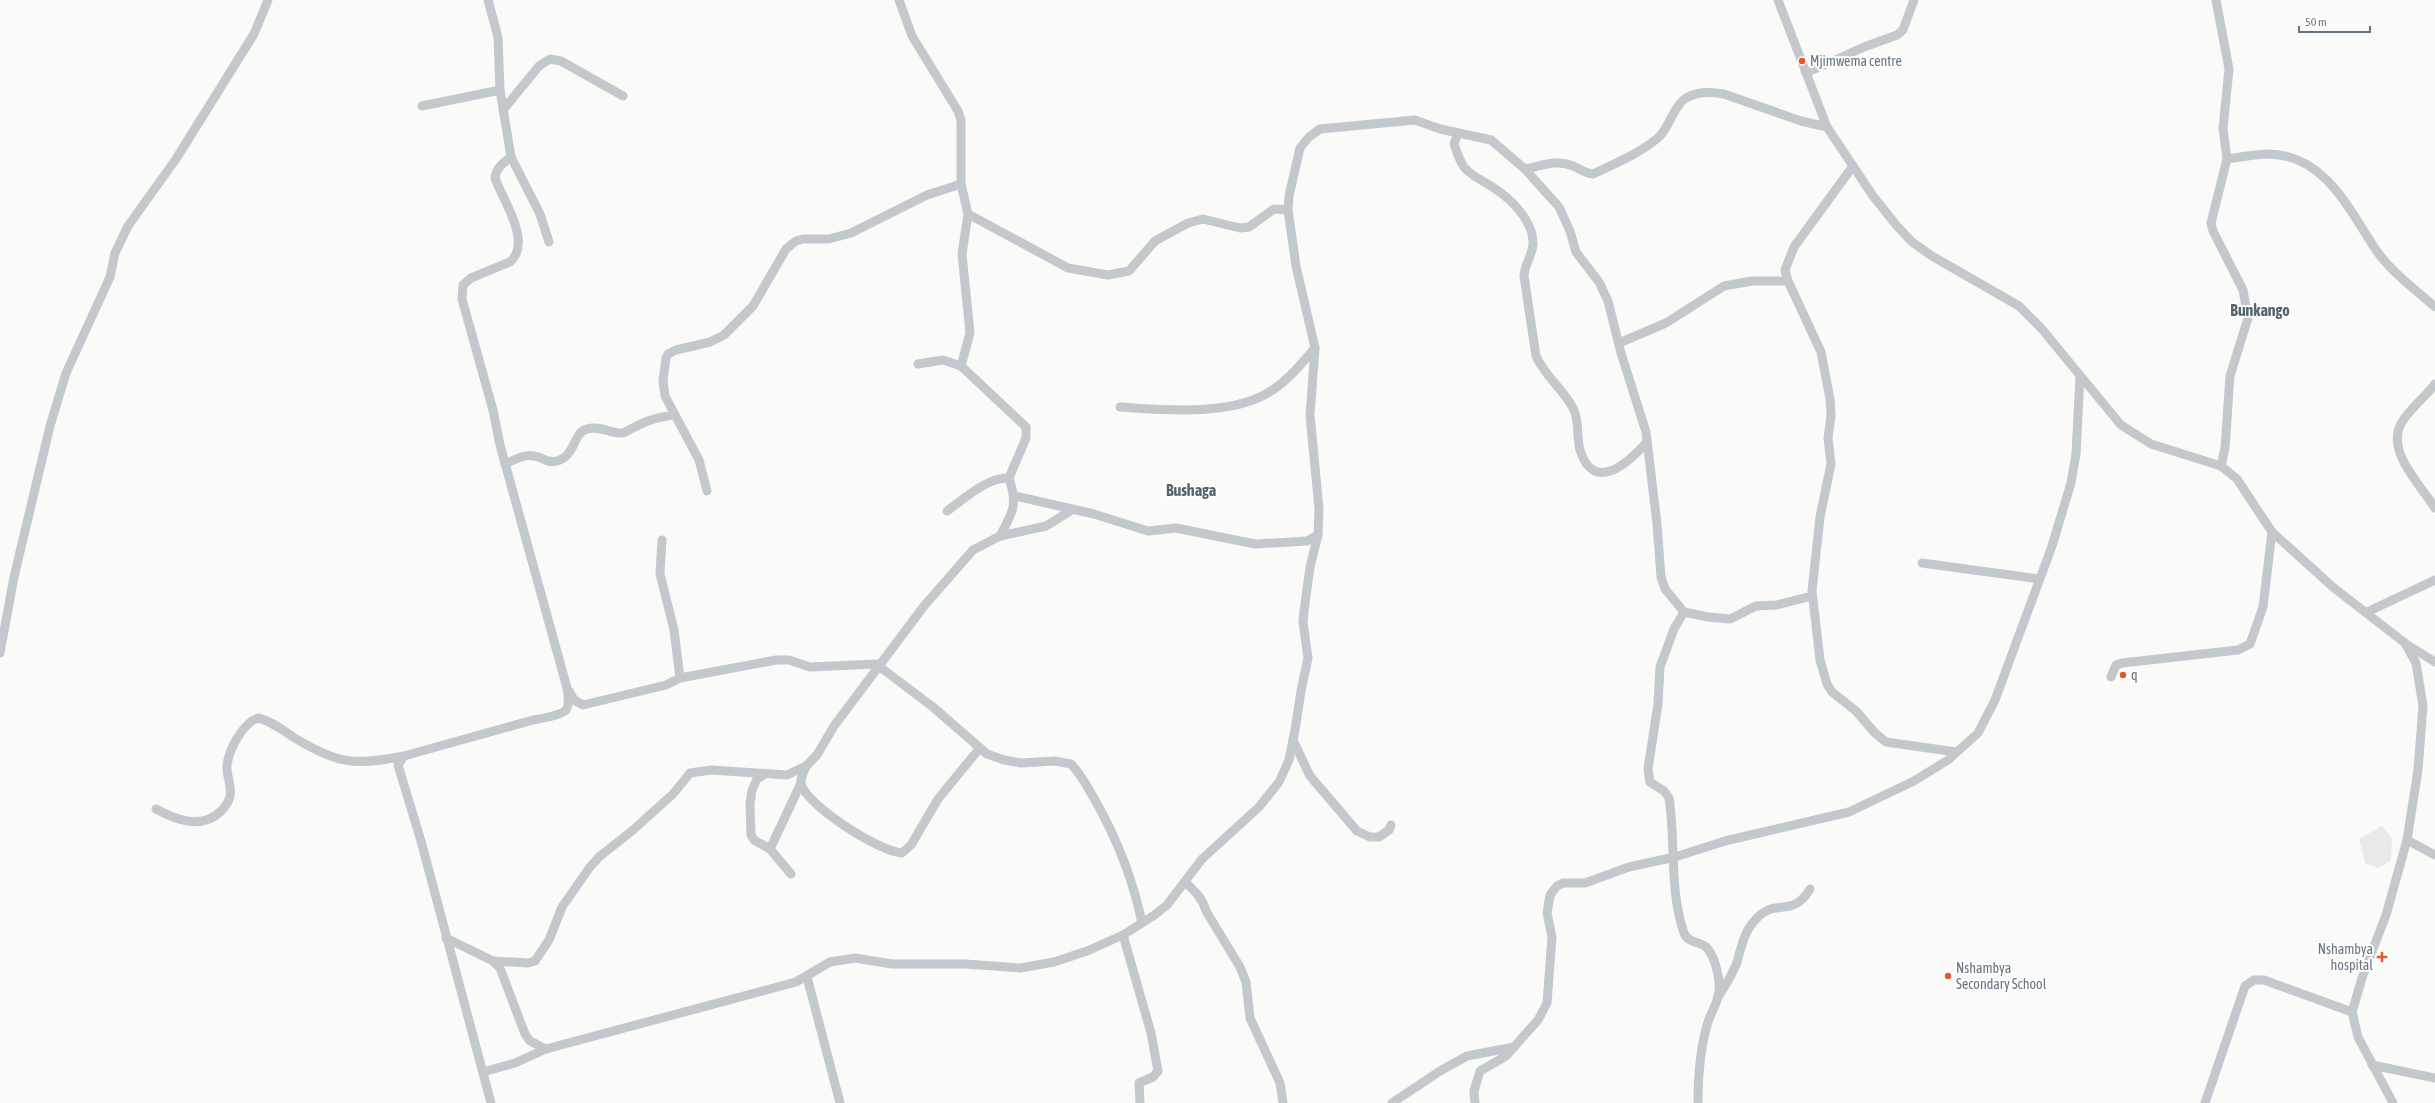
<svg xmlns="http://www.w3.org/2000/svg" width="2435" height="1103" viewBox="0 0 2435 1103" font-family="'Asap Condensed',sans-serif">
  <style>
    .built { fill: #e8e9e9 }
    .lines { fill: none; stroke-linecap: round; stroke-linejoin: round }
    .minor { stroke: #c3c8cc; stroke-width: 9 }
    .poi-dot { fill: #e4572e; stroke: #fff; stroke-width: 1.5 }
    .labels { text-anchor: middle; dominant-baseline: central; stroke-width: 4; stroke-linejoin: round; paint-order: stroke }
    .poi-label { font-size: 14px; fill: #657683; stroke: #fff; text-anchor: start }
    .quarter-label { font-size: 16px; font-weight: bold; fill: #57646e; stroke: #fff }
  </style>
  <rect width="100%" height="100%" fill="#fafaf8"/>
  <polygon class="built" points="2382,826 2392,838 2391,861 2378,868 2365,863 2359,839"/>
  <g class="lines">
    <g class="minor">
      <path d="M488,0L498,37L500,90L511,157C503,163 496,168 495,178C502,199 533,242 510,262L471,278L463,285L462,299L493,410L500,445L567,688C568,694 570,704 566,710C562,715 540,719 533,720L404,756L398,765L421,841L491,1103"/>
      <polyline points="899,0 912,36 958,111 961,120 961,184 968,214 962,254 970,333 961,366"/>
      <polyline points="1778,0 1827,127 1873,196 1897,226 1912,242 1932,256 2019,306 2041,328 2121,425 2151,444 2221,466 2237,479 2272,532 2334,588 2405,643 2416,663 2423,706 2418,770 2407,840 2386,915 2362,978 2352,1012 2358,1037 2393,1103"/>
      <polyline points="2216,0 2229,69 2223,128 2227,159 2211,223 2213,231 2243,290 2248,318 2230,376 2225,448 2221,466"/>
      <polyline points="1806,73 1864,47 1897,35 1903,30 1914,0"/>
      <polyline points="422,106 500,90"/>
      <polyline points="503,110 539,66 550,59 561,61 623,96"/>
      <path d="M1458,133L1454,144C1457,152 1459,160 1464,167C1472,177 1484,181 1494,188C1511,199 1532,220 1533,241C1534,254 1524,264 1524,276L1536,356C1544,375 1563,389 1573,408C1580,421 1576,436 1580,450C1594,495 1629,462 1647,442"/>
      <polyline points="511,157 540,214 549,242"/>
      <path d="M2227,159C2241,157 2256,154 2270,154C2326,156 2349,210 2376,250C2391,272 2415,289 2435,307"/>
      <polyline points="1853,166 1794,247 1785,270 1788,281 1821,352 1830,399 1831,415 1828,438 1831,464 1820,517 1812,591 1820,660 1827,684 1832,692 1856,711 1875,733 1886,742 1956,752"/>
      <polyline points="1525,169 1559,207 1570,231 1576,252 1599,282 1608,301 1621,353 1646,432 1657,524 1661,577 1665,589 1684,612 1708,617 1730,619 1756,606 1777,605 1812,596"/>
      <polyline points="968,214 1068,268 1108,275 1129,271 1155,241 1188,223 1203,219 1240,228 1249,227 1274,209 1288,210"/>
      <polyline points="1619,343 1666,323 1724,286 1752,281 1788,281"/>
      <path d="M918,364L943,360L961,366L1026,427V438L1009,478C1018,505 1013,512 1000,536"/>
      <path d="M2435,384C2426,396 2413,406 2404,419C2382,448 2420,484 2435,508"/>
      <path d="M1120,407C1166,410 1235,417 1274,389C1290,378 1303,362 1315,348"/>
      <path d="M505,464C514,460 524,454 534,456C543,457 547,464 557,461C576,456 573,432 587,429C600,425 611,434 623,433C644,422 651,418 675,415"/>
      <polyline points="707,491 699,460 665,396 663,381 666,358 668,354 676,350 710,342 724,335 753,306 786,249 796,241 803,239 829,239 851,233 927,195 961,184"/>
      <polyline points="1015,496 1094,514 1148,531 1176,528 1255,544 1307,541 1318,535"/>
      <path d="M947,511C964,499 987,477 1009,478"/>
      <polyline points="1922,563 2039,579"/>
      <path d="M1684,612L1674,629L1660,667L1658,704L1648,769L1650,782L1664,791L1669,798C1676,843 1669,890 1684,933C1688,943 1699,941 1706,947C1715,955 1720,979 1719,990C1719,1001 1711,1012 1708,1022C1700,1048 1698,1076 1698,1103"/>
      <polyline points="2367,612 2435,580"/>
      <polyline points="2406,644 2435,662"/>
      <polyline points="0,653 14,577 50,426 66,373 110,277 115,253 128,226 176,159 254,34 268,0"/>
      <polyline points="2111,677 2116,665 2122,663 2238,650 2250,644 2263,607 2272,532"/>
      <path d="M680,678L776,660H789L810,667L876,664L933,707L987,754L1004,760L1021,763L1055,761L1071,764C1081,774 1088,788 1095,800C1117,839 1133,879 1142,923"/>
      <polyline points="569,691 574,700 583,705 666,685 680,678 674,630 660,574 662,540"/>
      <polyline points="1293,740 1310,776 1357,831 1370,837 1379,837 1389,830 1391,825"/>
      <path d="M806,766C804,772 800,778 801,784C807,806 880,852 902,853L911,845L938,799L979,749"/>
      <polyline points="765,774 757,779 752,790 750,804 751,835 754,840 770,849 791,874"/>
      <path d="M156,809C176,820 202,830 221,811C225,807 229,802 230,796C232,785 226,775 227,765C229,749 243,723 258,718C271,721 283,730 293,737C337,764 354,766 404,756"/>
      <polyline points="2407,840 2435,855"/>
      <polyline points="770,849 801,783"/>
      <path d="M1185,882C1195,891 1203,899 1206,911L1240,967L1246,982L1250,1018L1280,1083L1283,1103"/>
      <polyline points="1123,935 1151,1033 1158,1071 1153,1077 1139,1083 1140,1103"/>
      <polyline points="446,938 493,961 500,968 525,1034 530,1041 546,1049"/>
      <polyline points="493,961 528,963 535,961 549,940 562,907 590,867 599,857 633,830 673,794 690,773 711,770 787,775 806,766 817,755 834,726 924,606 973,550 1000,536 1046,526 1072,510"/>
      <polyline points="807,977 840,1103"/>
      <path d="M1718,997C1725,986 1733,974 1737,962C1742,945 1744,931 1757,918C1776,898 1793,918 1810,889"/>
      <polyline points="2372,1065 2435,1078"/>
      <path d="M483,1072L515,1063L546,1049L796,982L830,962L855,958L892,964H965L1020,968L1054,962L1087,951L1123,935L1153,916L1167,905L1202,859L1259,807L1279,782L1289,760L1295,730L1301,691L1308,658L1303,622L1304,611L1310,567L1318,535L1319,509L1310,415L1315,348L1296,266L1288,210L1289,196L1300,148L1309,137L1320,129L1415,120L1440,129L1491,140L1525,169C1542,166 1556,159 1573,166C1580,169 1585,173 1593,174C1616,163 1641,153 1660,136C1670,125 1675,103 1688,97C1699,91 1713,92 1724,94L1801,121L1827,127"/>
      <polyline points="1392,1103 1440,1071 1467,1056 1514,1047 1538,1020 1547,1003 1552,937 1547,913 1550,895 1557,886 1563,883 1585,883 1629,867 1675,857 1725,841 1849,812 1914,781 1948,760 1978,733 1995,700 2052,546 2071,483 2076,454 2080,376"/>
      <polyline points="1475,1103 1474,1091 1480,1071 1506,1056 1514,1047"/>
      <polyline points="2205,1103 2245,986 2254,980 2264,980 2352,1012"/>
    </g>
  </g>
  <g class="poi-dot">
    <circle cx="1802" cy="61" r="4"/>
    <circle cx="2123" cy="675" r="4"/>
    <path d="M2380 951h4v4h4v4h-4v4h-4v-4h-4v-4h4z"/>
    <circle cx="1948" cy="976" r="4"/>
  </g>
  <g class="labels">
    <g class="poi-label">
      <text x="1810" y="61">Mjimwema centre</text>
      <text x="2131" y="675">q</text>
      <text x="2373" y="949" text-anchor="end">Nshambya<tspan x="2373" dy="16">hospital</tspan></text>
      <text x="1956" y="968">Nshambya<tspan x="1956" dy="16">Secondary School</tspan></text>
    </g>
    <g class="quarter-label">
      <text x="2260" y="310">Bunkango</text>
      <text x="1191" y="490">Bushaga</text>
    </g>
  </g>
  <path d="M2299 26v6h71v-6" fill="none" stroke="#657683" stroke-width="2"/>
  <text x="2305" y="26" font-size="12" fill="#657683" stroke="#ffffff" stroke-width="3" paint-order="stroke">50 m</text>
</svg>
